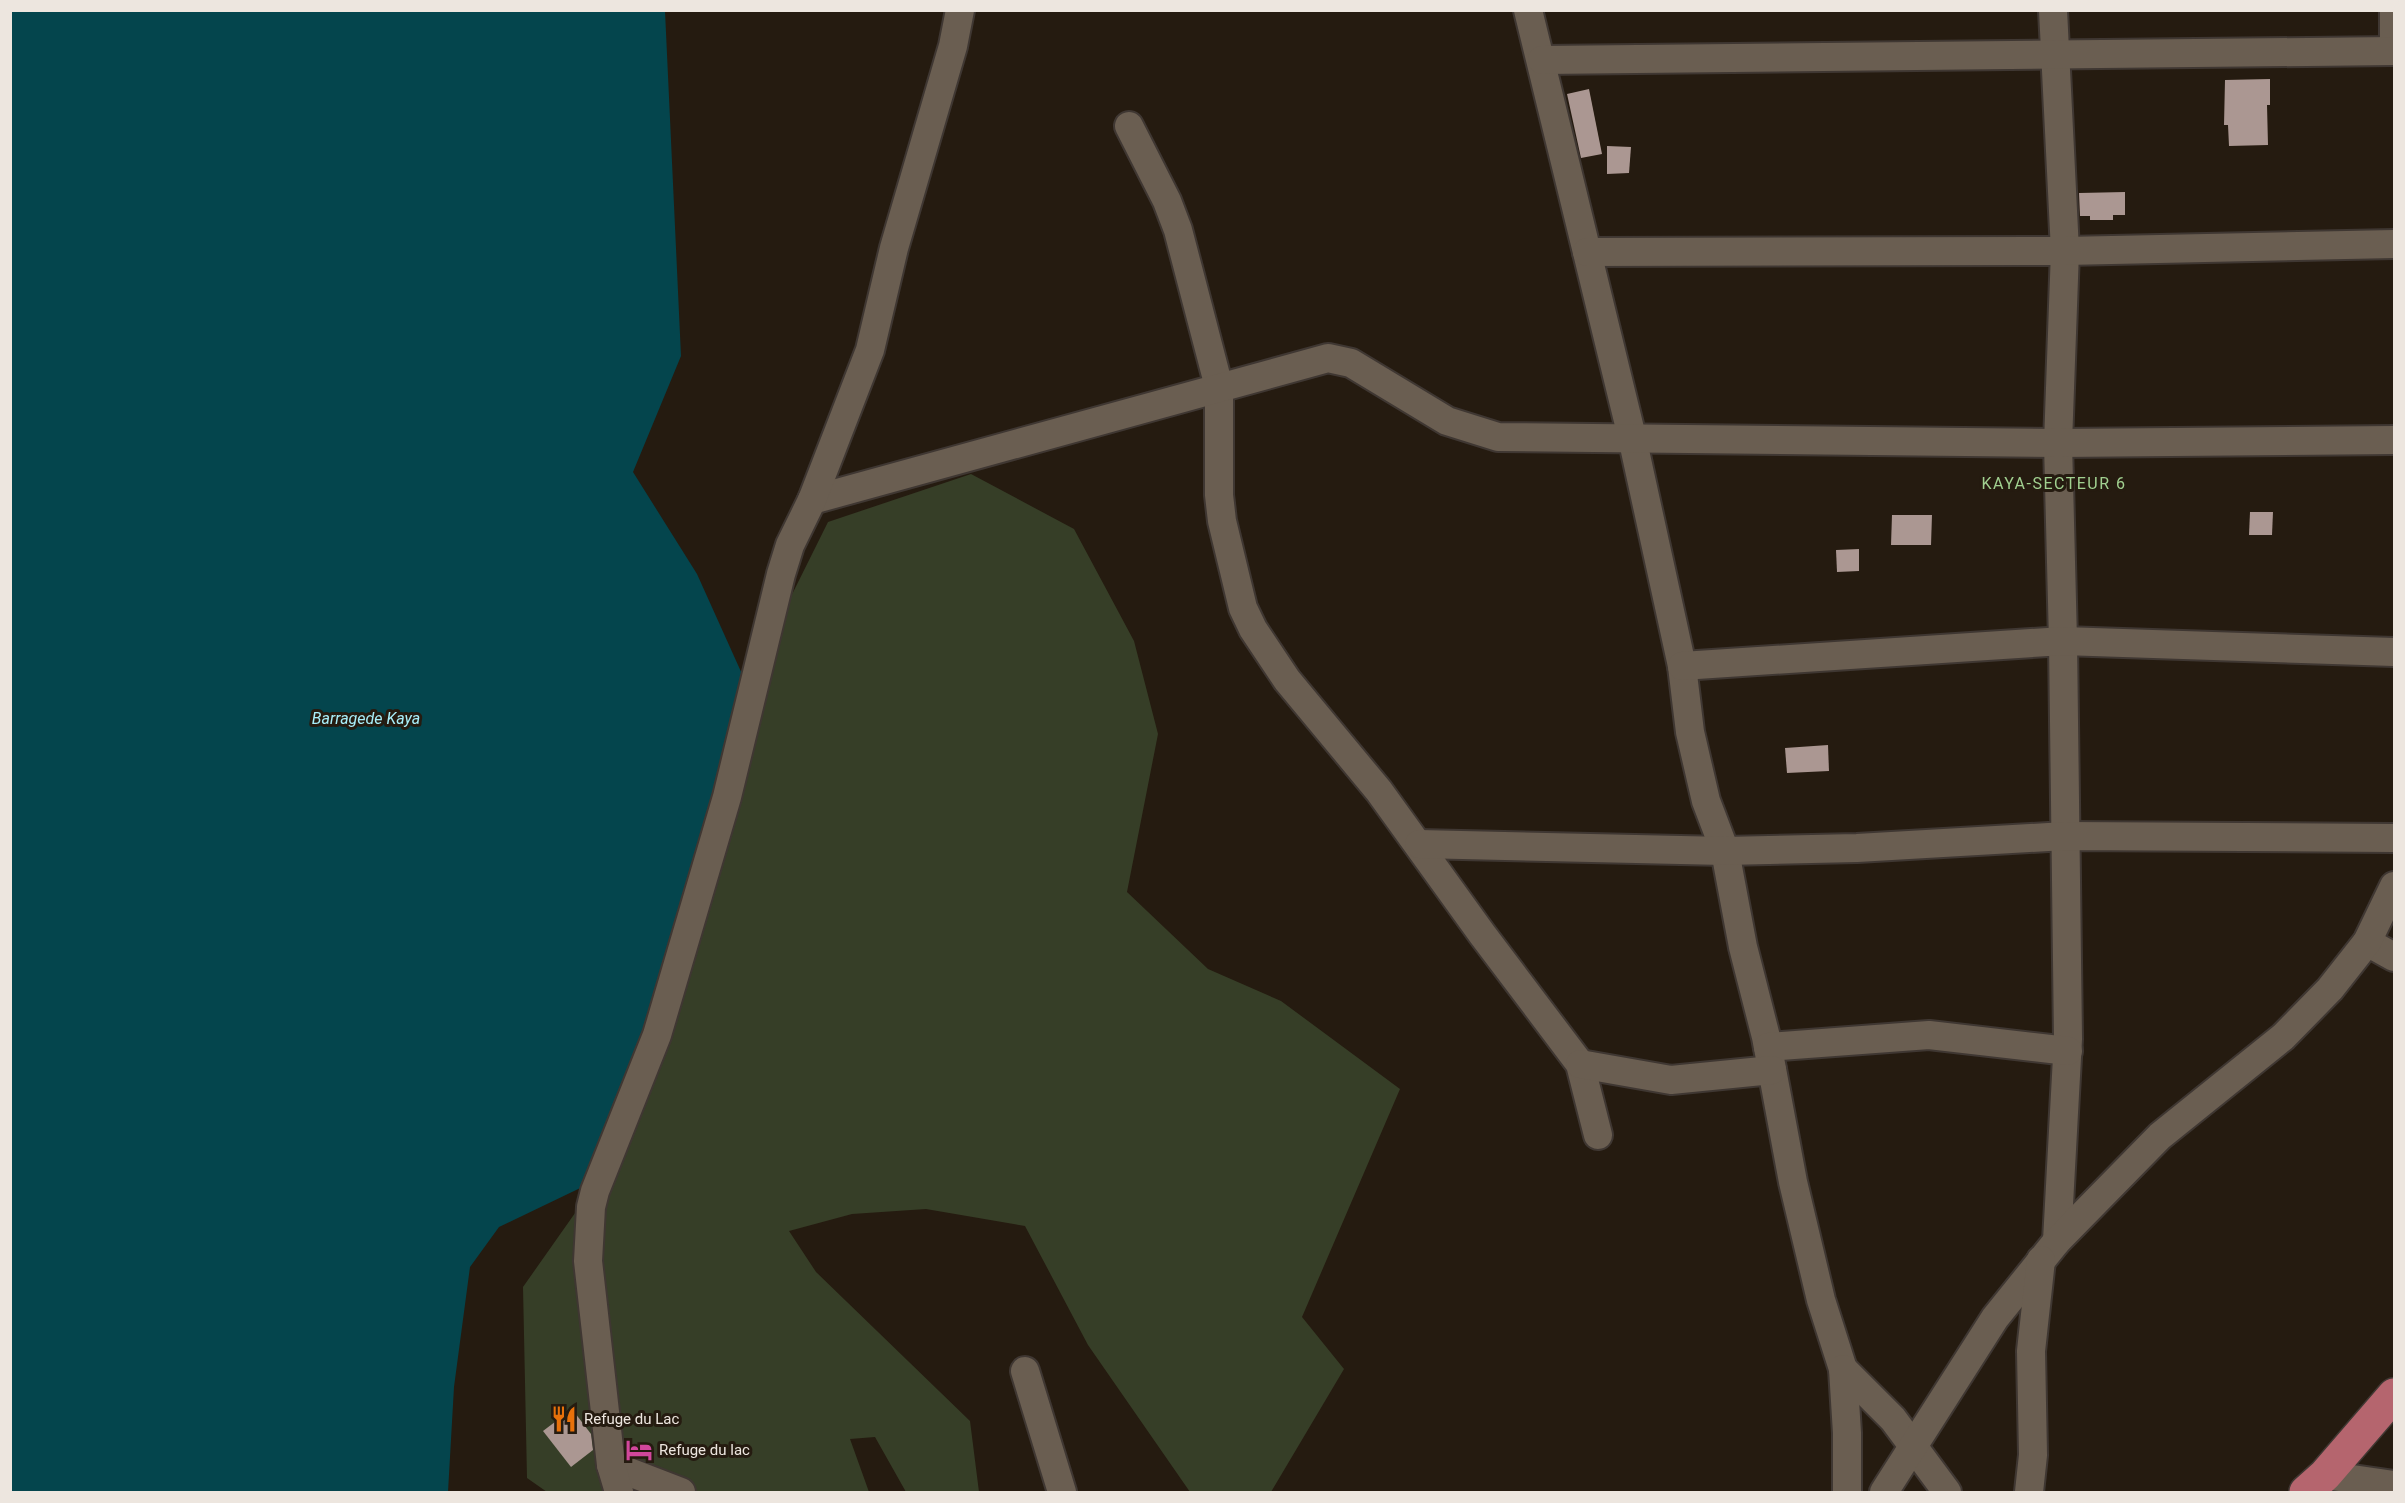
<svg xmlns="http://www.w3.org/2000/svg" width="2405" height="1503" viewBox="0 0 2405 1503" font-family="Roboto,sans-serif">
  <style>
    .green { fill: #363e27 }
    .water { fill: #04454d }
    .building { fill: #ab9792 }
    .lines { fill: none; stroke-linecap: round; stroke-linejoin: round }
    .minor-casing { stroke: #3f3732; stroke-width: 32 }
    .major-casing { stroke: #3f3732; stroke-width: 36 }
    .minor { stroke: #6a5e51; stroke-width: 28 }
    .major { stroke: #b5656e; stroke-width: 33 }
    .labels { text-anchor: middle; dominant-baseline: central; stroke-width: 6; stroke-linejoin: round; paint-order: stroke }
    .poi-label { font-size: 15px; fill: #ede6df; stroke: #251b10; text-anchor: start }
    .neighbourhood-label { font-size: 16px; letter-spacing: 1.5px; fill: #a1d090; stroke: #251b10 }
    .water-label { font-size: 16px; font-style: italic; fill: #a8effa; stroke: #251b10 }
  </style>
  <rect width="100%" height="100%" fill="#251b10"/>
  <polygon class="green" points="971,474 1074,529 1134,641 1158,734 1127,892 1208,969 1281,1001 1400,1089 1302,1317 1344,1369 1271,1492 1190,1492 1088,1345 1025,1226 926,1209 852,1214 789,1231 816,1272 970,1421 979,1492 906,1492 875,1437 850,1439 869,1492 547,1492 527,1478 523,1287 599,1179 747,685 828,522"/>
  <polygon class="water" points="10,11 665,11 681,356 633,472 697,574 747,685 599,1179 499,1227 470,1267 454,1387 448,1492 11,1492"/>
  <g class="building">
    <polygon points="2270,79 2270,105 2267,105 2268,145 2229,146 2228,125 2224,125 2225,80"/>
    <polygon points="1589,89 1602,154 1581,158 1567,94"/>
    <polygon points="1607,146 1631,147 1629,173 1607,174"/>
    <polygon points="2125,192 2125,215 2113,215 2113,220 2090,220 2090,216 2080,216 2079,193"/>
    <polygon points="2250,512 2273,512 2272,535 2249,535"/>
    <polygon points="1892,515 1932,515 1931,545 1891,545"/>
    <polygon points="1859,549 1859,571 1837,572 1836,550"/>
    <polygon points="1828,745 1829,771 1787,773 1785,748"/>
    <polygon points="572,1409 591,1434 593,1450 571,1467 543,1431"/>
  </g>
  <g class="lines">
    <g class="minor-casing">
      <g id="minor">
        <polyline points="1528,10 1632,437 1682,666 1690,732 1706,801 1725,851 1743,947 1766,1037 1793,1182 1821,1300 1843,1369 1847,1433 1847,1492"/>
        <polyline points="2053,10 2065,251 2058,443 2063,641 2068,1039 2057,1241"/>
        <polyline points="2394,10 2394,38"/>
        <polyline points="1542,60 2394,51"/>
        <polyline points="1129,126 1167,201 1178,230 1219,387 1219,495 1222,521 1243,608 1253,629 1287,680 1379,791 1482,934 1580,1064 1598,1135"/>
        <polyline points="1587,252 2065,251 2394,244"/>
        <polyline points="812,500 1328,358 1351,363 1447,421 1498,437 2058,443 2394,440"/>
        <polyline points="1682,666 2063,641 2394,652"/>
        <polyline points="1419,844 1725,851 1857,848 2065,836 2394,838"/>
        <polyline points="2367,942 2394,957"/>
        <polyline points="1768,1047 1929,1035 2068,1051"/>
        <polyline points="1580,1064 1671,1080 1772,1070"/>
        <polyline points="1843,1369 1893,1419 1947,1492"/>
        <polyline points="1025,1371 1062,1492"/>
        <polyline points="611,1465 681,1492"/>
        <polyline points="2325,1475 2394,1485"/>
        <polyline points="619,1492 611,1465 588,1261 591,1207 595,1191 657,1035 727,797 781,574 790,545 812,500 870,350 894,248 953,46 960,10"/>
        <polyline points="1884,1492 1995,1318 2057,1241 2160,1136 2283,1037 2330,989 2367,942 2394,886"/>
        <polyline points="2029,1492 2033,1455 2031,1351 2041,1260"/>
      </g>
    </g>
    <g class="major-casing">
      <polyline id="major" points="2306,1492 2325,1475 2394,1395"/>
    </g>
    <use href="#minor" class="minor"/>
    <use href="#major" class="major"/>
  </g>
  <defs>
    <g id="restaurant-bare" transform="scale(2.07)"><path d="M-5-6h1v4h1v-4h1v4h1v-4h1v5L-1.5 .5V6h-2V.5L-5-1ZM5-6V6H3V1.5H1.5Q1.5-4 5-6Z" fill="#e8710a" stroke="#251b10" stroke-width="2.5" paint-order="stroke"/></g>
    <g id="hotel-bare" transform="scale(2.07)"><path d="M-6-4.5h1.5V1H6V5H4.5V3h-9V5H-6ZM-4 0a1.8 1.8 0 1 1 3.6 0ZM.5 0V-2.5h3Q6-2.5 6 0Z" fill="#d1479c" stroke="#251b10" stroke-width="2.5" paint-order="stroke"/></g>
  </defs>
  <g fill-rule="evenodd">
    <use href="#restaurant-bare" x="564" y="1419"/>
    <use href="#hotel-bare" x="639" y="1450"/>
  </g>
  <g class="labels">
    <g class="poi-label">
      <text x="584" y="1419">Refuge du Lac</text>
      <text x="659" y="1450">Refuge du lac</text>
    </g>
    <g class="neighbourhood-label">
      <text x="2054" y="483">KAYA-SECTEUR 6</text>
    </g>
    <g class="water-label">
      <text x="366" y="718">Barragede Kaya</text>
    </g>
  </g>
  <rect width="2405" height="1503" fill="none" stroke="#ede6df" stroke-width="24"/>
</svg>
